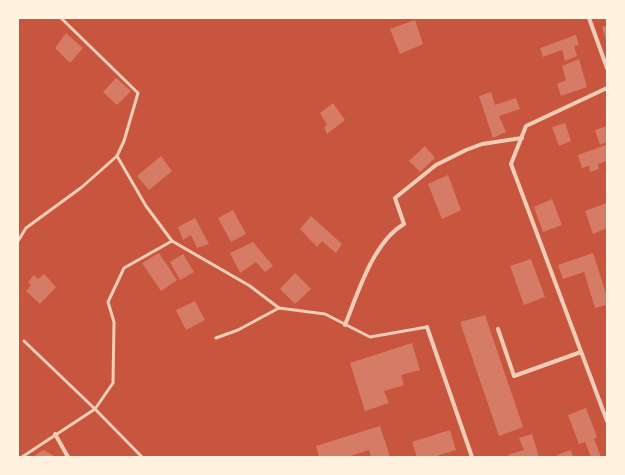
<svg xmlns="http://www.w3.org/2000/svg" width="625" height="475" viewBox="0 0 625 475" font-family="'Golos Text',sans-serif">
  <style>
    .building { fill: #d67c66 }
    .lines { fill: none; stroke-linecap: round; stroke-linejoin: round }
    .service { stroke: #f1ccb7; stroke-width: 3 }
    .minor { stroke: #f1ccb7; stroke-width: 4 }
  </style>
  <rect width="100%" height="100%" fill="#c8553d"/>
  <g class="building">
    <polygon points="415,20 423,44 400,54 390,29"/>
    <polygon points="607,25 607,43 602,27"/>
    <polygon points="66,33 83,48 70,63 55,48"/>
    <polygon points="576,35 579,45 574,46 577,56 565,61 562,50 543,57 540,48"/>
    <polygon points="579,59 587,87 561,96 557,84 566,80 562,66"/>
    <polygon points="116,78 131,91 117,105 103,92"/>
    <polygon points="491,92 495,105 516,98 520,109 499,116 506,132 493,138 479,96"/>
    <polygon points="333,103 345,120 327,134 324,127 327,125 320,113"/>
    <polygon points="565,123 571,141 559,146 552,127"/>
    <polygon points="607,126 607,142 600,145 595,130"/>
    <polygon points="606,145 607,161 598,164 599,169 590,172 589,166 582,168 578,155"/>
    <polygon points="425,146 435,158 420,172 409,161"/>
    <polygon points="161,156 172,171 149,190 137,176"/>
    <polygon points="448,175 461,210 442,219 428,184"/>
    <polygon points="552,199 562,225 543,232 534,207"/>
    <polygon points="607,203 607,228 593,234 585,211"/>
    <polygon points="233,210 246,234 231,242 218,218"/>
    <polygon points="311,216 342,244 336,253 322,241 317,247 300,229"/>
    <polygon points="195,218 209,244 197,248 191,235 183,240 178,227"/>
    <polygon points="253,242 273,266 265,272 256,262 240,273 230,253"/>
    <polygon points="159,253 177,280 161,291 142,263"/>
    <polygon points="593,253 607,297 607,305 595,308 584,272 563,279 558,265"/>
    <polygon points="183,254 194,272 180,280 170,262"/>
    <polygon points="531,259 545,297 524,305 510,266"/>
    <polygon points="295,273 311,289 295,304 280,289"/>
    <polygon points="44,274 56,287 40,304 26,291 31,285 28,282 34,275 38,279"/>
    <polygon points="195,301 205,320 186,330 176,310"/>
    <polygon points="485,315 523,427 499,436 460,322"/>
    <polygon points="412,343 420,370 401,375 404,385 384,391 389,403 365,411 350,363"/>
    <polygon points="586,408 597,437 594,439 601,457 591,457 585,442 579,444 568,415"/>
    <polygon points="380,426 390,457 371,457 369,450 347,457 319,457 316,446"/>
    <polygon points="450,430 456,450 433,457 417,457 412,442"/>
    <polygon points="532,434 539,457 509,457 508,455 524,450 519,438"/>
    <polygon points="43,450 56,457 33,457"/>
    <polygon points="571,450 573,457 558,457 557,455"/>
  </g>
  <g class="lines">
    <g class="service">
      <polyline points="61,18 138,93 124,141 117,156 146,206 172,241"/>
      <polyline points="18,241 26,228 82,187 117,156"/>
      <polyline points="216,338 238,330 279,308"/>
      <polyline points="24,341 95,409 142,457"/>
      <polyline points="22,457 95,409 113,383 114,322 108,302 124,268 172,241 250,286 279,308 325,314 370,337 427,327"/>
    </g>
    <g class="minor">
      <polyline points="589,18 607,68"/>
      <polyline points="607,88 526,126 511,164 607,421"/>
      <path d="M345,325C358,293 373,242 404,224L395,198L436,165L466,150L482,144L522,138"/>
      <polyline points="427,327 472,457"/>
      <polyline points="498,329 514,376 581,352"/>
      <polyline points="55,434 68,457"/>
    </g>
  </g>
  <rect width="625" height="475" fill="none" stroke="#fff3e0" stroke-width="38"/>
</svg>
